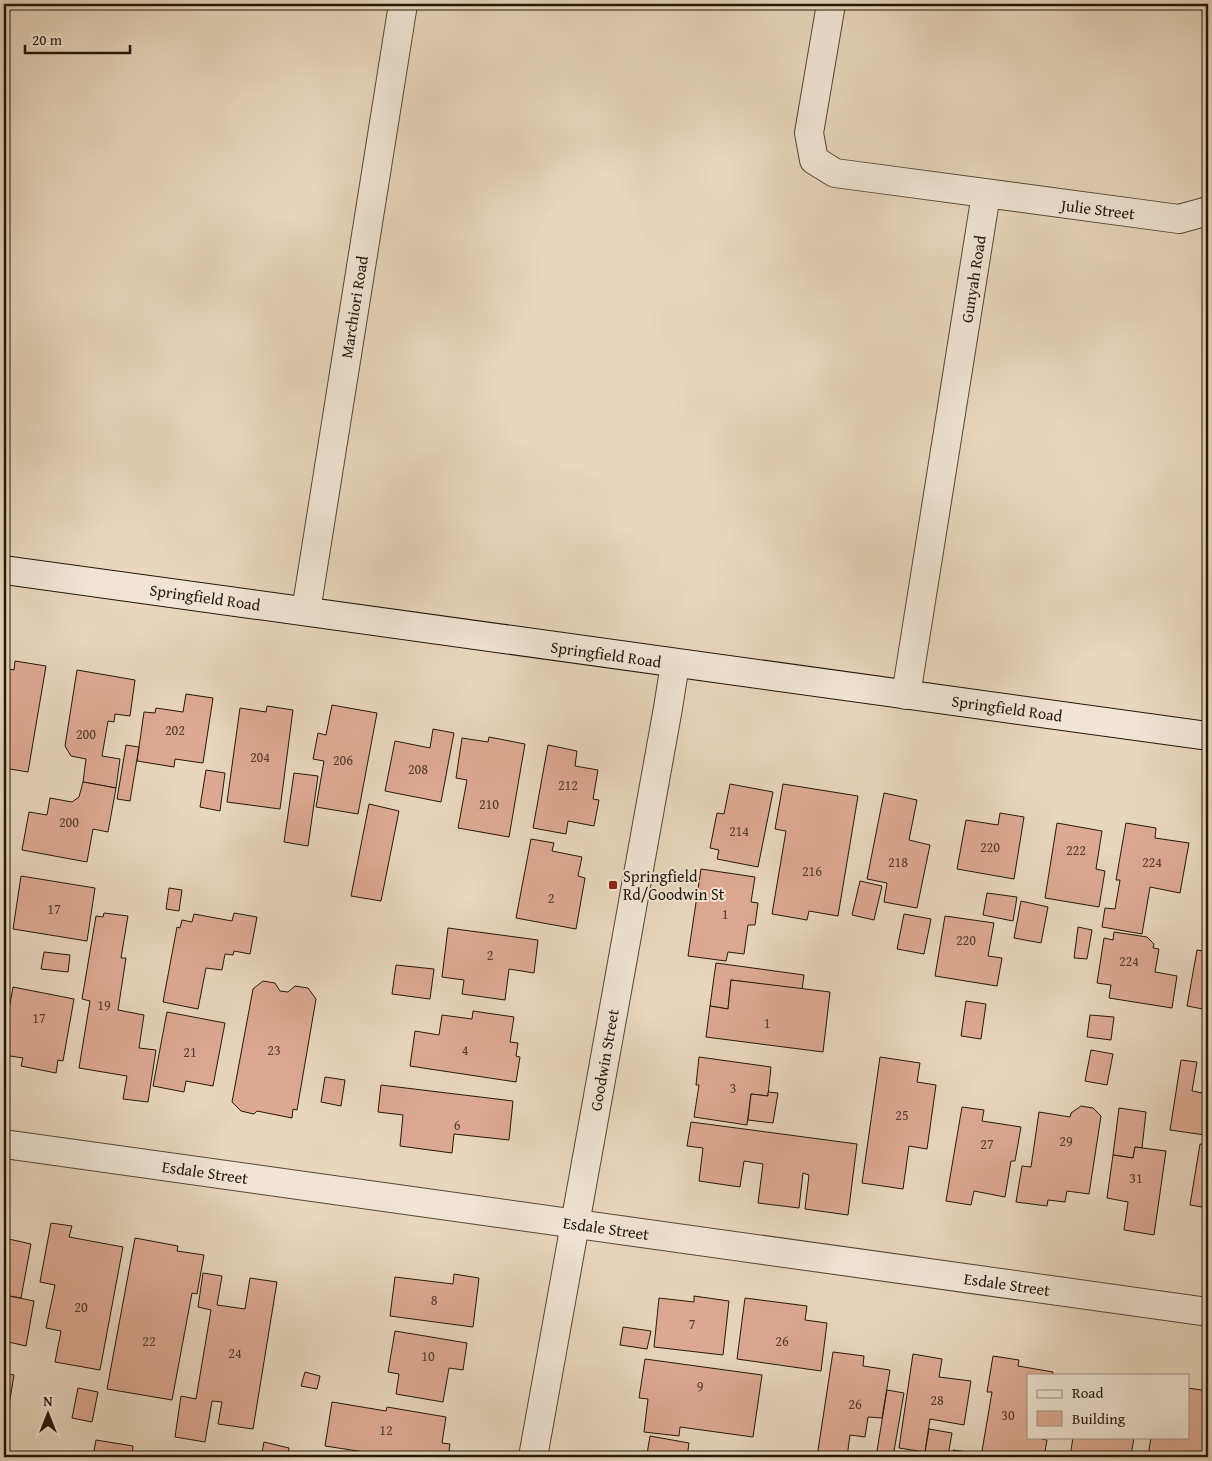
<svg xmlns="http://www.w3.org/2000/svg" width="1212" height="1461" viewBox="0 0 1212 1461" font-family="'Gentium Book Plus',serif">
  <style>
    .building { fill: #dda993; stroke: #241808 }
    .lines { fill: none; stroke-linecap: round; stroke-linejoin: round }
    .minor-casing { stroke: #554835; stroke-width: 30 }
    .secondary-casing { stroke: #241808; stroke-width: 30 }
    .minor { stroke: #f0e4d4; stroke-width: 28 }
    .secondary { stroke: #f0e4d4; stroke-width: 28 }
    .poi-dot { fill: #8f2418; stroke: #f0e4d4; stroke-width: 2 }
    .labels { text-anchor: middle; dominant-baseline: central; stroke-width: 4; stroke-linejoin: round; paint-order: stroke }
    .number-label { font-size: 14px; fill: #523c2b }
    .street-label { font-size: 16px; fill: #241808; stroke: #f0e4d4 }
    .poi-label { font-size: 16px; fill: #241808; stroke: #f0e4d4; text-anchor: start }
  </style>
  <rect width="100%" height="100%" fill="#e8d6bd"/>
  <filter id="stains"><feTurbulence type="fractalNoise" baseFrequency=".004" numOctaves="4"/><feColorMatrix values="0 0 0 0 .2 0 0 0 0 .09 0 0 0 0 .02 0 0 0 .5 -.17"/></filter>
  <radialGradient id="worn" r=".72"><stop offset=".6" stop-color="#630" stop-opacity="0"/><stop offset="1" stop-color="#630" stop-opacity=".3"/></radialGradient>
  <g class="building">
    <polygon points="15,661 46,666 28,772 4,768 9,731 4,730 4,668 14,670"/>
    <polygon points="77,670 135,680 130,716 115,714 114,722 108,721 102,756 120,759 116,788 83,782 86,759 71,756 65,746"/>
    <polygon points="186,694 213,698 203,763 175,759 174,767 137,761 144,712 155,713 156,708 183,712"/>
    <polygon points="332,705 377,713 358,814 316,807 324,761 313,759 318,733 326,735"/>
    <polygon points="267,706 293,710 280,809 227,802 240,708 266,712"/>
    <polygon points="433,729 454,733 441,802 385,791 395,741 430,748"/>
    <polygon points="4,730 9,731 4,759"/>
    <polygon points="489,737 525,744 509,837 458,828 467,780 456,778 462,738 488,742"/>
    <polygon points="126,745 139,747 130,801 117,799"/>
    <polygon points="548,745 577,751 575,766 598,770 593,799 599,800 594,826 568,821 566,834 533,828"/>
    <polygon points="206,770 225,773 220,811 200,807"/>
    <polygon points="294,773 318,776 308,846 284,842"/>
    <polygon points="83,782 116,788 108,832 93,829 87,862 22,850 29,812 47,815 50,798 72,802 79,797"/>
    <polygon points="730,784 773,792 758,867 717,859 719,850 710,848 717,813 724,814"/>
    <polygon points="783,784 858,796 838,916 809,911 807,920 772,914 786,831 775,829"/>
    <polygon points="884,793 917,800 909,840 930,845 917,908 884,902 887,883 867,879"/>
    <polygon points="369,804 399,811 381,901 351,896"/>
    <polygon points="1000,813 1024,817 1014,879 957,869 966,820 998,825"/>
    <polygon points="1057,823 1102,831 1096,869 1105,871 1099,907 1045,898"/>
    <polygon points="1126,823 1156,828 1155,838 1189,843 1180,893 1150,887 1142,934 1102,927 1105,908 1115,909 1120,880 1116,880"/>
    <polygon points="531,839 554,843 552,851 582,857 578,876 585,878 576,929 516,918"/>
    <polygon points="701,869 755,877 751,902 758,903 755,925 748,925 744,954 728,952 726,961 688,956"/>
    <polygon points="21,876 95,888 87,941 13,929"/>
    <polygon points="860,881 882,886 874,920 852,915"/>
    <polygon points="169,888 182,890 179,911 166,909"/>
    <polygon points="987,893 1017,897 1013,921 983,915"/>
    <polygon points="1021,901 1048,907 1041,943 1014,938"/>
    <polygon points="104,913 128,916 121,958 126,958 118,1010 144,1015 139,1048 156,1050 148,1102 123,1099 127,1076 79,1068 90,1001 82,999 96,916 103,917"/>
    <polygon points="234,913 257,917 250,954 234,951 233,955 225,954 222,970 206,968 198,1009 163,1002 177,927 180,928 182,920 192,922 194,914 232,921"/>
    <polygon points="904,914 931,919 924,954 897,949"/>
    <polygon points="945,916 994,923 988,956 1002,958 997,986 935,976"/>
    <polygon points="1078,927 1092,930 1087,959 1074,958"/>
    <polygon points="448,928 538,940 534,973 509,969 505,1000 462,994 464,980 442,977"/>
    <polygon points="1114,932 1147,937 1154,944 1153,948 1159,949 1155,972 1177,976 1172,1008 1109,998 1111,985 1097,983 1104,938 1113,940"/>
    <polygon points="1197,950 1208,952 1208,1010 1187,1006"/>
    <polygon points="44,952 70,955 68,972 41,969"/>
    <polygon points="716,963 804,975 802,990 731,980 728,1009 710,1006"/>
    <polygon points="396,965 434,969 430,999 392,994"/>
    <polygon points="731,980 830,992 823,1052 706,1037 710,1006 728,1009"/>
    <polygon points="263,981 275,983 280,991 288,992 295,986 308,988 316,999 297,1110 293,1109 292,1118 257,1111 254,1114 241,1111 232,1102 253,989"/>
    <polygon points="13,987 74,999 63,1061 58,1060 56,1073 21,1066 23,1058 4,1055 4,1038"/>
    <polygon points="966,1001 986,1004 981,1039 961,1036"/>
    <polygon points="473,1011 514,1017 510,1042 518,1043 516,1056 520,1057 516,1082 410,1066 415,1031 439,1035 442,1015 472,1019"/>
    <polygon points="167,1012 225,1023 213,1086 186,1081 184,1092 153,1086"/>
    <polygon points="1090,1015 1114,1017 1111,1040 1087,1037"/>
    <polygon points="1091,1050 1113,1054 1107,1085 1085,1081"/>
    <polygon points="699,1057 771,1067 768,1096 751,1094 747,1125 694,1117 699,1085 696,1085"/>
    <polygon points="880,1057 920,1063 917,1082 936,1085 927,1149 909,1146 903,1189 862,1183"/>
    <polygon points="1181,1060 1197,1062 1192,1091 1208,1094 1208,1113 1205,1135 1170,1130"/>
    <polygon points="325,1077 345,1080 341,1106 321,1102"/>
    <polygon points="381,1085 513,1101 509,1140 454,1134 452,1153 400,1146 403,1115 378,1112"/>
    <polygon points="768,1092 778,1093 773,1123 748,1120 751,1094 768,1096"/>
    <polygon points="1081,1106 1093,1108 1101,1116 1089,1194 1067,1191 1065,1202 1048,1200 1047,1206 1016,1202 1022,1166 1031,1167 1039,1112 1070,1117 1071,1113"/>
    <polygon points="962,1107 984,1110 982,1121 1021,1127 1015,1161 1011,1161 1005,1197 974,1191 971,1205 946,1201"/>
    <polygon points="1119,1108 1146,1112 1142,1148 1135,1147 1133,1158 1113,1155"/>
    <polygon points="691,1122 857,1144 848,1215 805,1209 809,1175 803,1173 799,1208 758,1203 763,1164 744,1161 740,1187 699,1181 703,1148 687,1146"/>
    <polygon points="1200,1144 1208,1145 1208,1208 1190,1205"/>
    <polygon points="1135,1147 1166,1151 1154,1235 1124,1230 1128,1202 1107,1198 1113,1155 1133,1158"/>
    <polygon points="51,1223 72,1226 69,1237 123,1247 100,1370 55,1362 61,1331 46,1328 55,1285 40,1282"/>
    <polygon points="4,1238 31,1244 21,1298 4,1295"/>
    <polygon points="135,1238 178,1246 177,1251 204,1255 197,1294 192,1293 172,1400 107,1389"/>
    <polygon points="203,1273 222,1276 217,1305 245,1309 250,1278 277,1282 253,1429 218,1424 222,1402 212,1401 205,1442 175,1437 181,1396 196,1399 211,1310 198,1307"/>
    <polygon points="454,1274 479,1278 473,1327 390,1316 395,1277 453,1284"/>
    <polygon points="4,1295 34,1301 26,1346 4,1341"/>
    <polygon points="694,1296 729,1301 723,1355 654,1347 659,1298 694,1302"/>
    <polygon points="745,1298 807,1306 805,1320 827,1323 821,1371 737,1359"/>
    <polygon points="623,1327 651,1331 647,1349 620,1345"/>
    <polygon points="395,1331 467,1343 463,1370 449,1368 443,1402 396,1394 399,1374 388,1372"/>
    <polygon points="833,1352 864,1356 863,1366 890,1370 882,1418 868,1417 865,1437 850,1435 847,1457 817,1457"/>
    <polygon points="913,1354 942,1359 939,1377 971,1381 964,1425 930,1419 925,1452 899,1448"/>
    <polygon points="993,1356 1019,1360 1018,1366 1053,1372 1052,1375 1028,1375 1028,1437 1043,1437 1042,1439 1047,1440 1044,1457 981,1457 992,1392 987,1392"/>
    <polygon points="645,1359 762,1375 753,1437 680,1427 679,1436 644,1432 648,1399 639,1398"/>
    <polygon points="305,1372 320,1376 317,1389 301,1386"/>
    <polygon points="4,1373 14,1375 8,1411 4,1410"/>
    <polygon points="78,1388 98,1392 92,1422 72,1418"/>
    <polygon points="1188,1388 1208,1391 1207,1457 1148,1457 1151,1437 1188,1437"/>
    <polygon points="887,1390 904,1393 893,1457 876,1457"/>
    <polygon points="332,1402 386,1411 387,1407 446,1417 442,1443 450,1444 448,1457 397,1457 325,1446"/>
    <polygon points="929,1429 952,1433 948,1456 925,1452"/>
    <polygon points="650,1436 689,1443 687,1457 659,1457 647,1454"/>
    <polygon points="1073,1437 1134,1437 1131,1457 1070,1457"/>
    <polygon points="96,1440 133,1446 132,1457 93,1457"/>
    <polygon points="264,1442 289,1448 287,1457 261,1457"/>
    <polygon points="953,1450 975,1453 974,1457 952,1457"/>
  </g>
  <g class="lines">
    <g class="minor-casing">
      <g id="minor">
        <polyline points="831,4 809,133 814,160 835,173 1179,219 1208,211"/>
        <polyline points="306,611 403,4"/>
        <polyline points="906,695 986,194"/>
        <polyline points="4,1144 1208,1312"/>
        <polyline points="533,1457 668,708 675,664"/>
      </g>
    </g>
    <g class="secondary-casing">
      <polyline id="secondary" points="4,570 1208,736"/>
    </g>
    <use href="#minor" class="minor"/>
    <use href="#secondary" class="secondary"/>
  </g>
  <rect class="poi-dot" x="608" y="880" width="10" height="10" rx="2.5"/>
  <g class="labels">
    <g class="number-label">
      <text x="175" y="730">202</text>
      <text x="86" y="734">200</text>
      <text x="260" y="757">204</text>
      <text x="343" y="760">206</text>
      <text x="418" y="769">208</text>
      <text x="568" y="785">212</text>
      <text x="489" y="804">210</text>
      <text x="69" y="822">200</text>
      <text x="739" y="831">214</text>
      <text x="990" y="847">220</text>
      <text x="1076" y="850">222</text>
      <text x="898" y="862">218</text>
      <text x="1152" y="862">224</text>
      <text x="812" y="871">216</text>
      <text x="551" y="898">2</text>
      <text x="54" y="909">17</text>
      <text x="725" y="914">1</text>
      <text x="966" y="940">220</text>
      <text x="490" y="955">2</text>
      <text x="1129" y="961">224</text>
      <text x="104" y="1005">19</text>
      <text x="39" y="1018">17</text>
      <text x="767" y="1023">1</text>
      <text x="274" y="1050">23</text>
      <text x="465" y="1050">4</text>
      <text x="190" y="1052">21</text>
      <text x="733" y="1088">3</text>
      <text x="902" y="1115">25</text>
      <text x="457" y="1125">6</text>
      <text x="1066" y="1141">29</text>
      <text x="987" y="1144">27</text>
      <text x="1136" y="1178">31</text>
      <text x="434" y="1300">8</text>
      <text x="81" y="1307">20</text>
      <text x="692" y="1324">7</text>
      <text x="149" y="1341">22</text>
      <text x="782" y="1341">26</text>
      <text x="235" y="1353">24</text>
      <text x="428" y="1356">10</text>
      <text x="700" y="1386">9</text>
      <text x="937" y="1400">28</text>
      <text x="855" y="1404">26</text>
      <text x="1008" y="1415">30</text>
      <text x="386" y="1430">12</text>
    </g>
    <g class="street-label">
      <text transform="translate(1098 209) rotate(7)">Julie Street</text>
      <text transform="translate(973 279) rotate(-81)">Gunyah Road</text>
      <text transform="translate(354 307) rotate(-81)">Marchiori Road</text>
      <text transform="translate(205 597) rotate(8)">Springfield Road</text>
      <text transform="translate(606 654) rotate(8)">Springfield Road</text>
      <text transform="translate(1007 708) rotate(8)">Springfield Road</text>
      <text transform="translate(604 1060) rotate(-80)">Goodwin Street</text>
      <text transform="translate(205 1172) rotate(8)">Esdale Street</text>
      <text transform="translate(606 1228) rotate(8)">Esdale Street</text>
      <text transform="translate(1007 1284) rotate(8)">Esdale Street</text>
    </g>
    <g class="poi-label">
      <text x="623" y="876">Springfield<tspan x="623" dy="18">Rd/Goodwin St</tspan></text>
    </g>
  </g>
  <rect width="1212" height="1461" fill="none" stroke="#e8d6bd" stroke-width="20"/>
  <rect x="5" y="5" width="1202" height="1451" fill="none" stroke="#241808" stroke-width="2.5"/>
  <rect x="10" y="10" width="1192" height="1441" fill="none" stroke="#241808"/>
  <rect x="1027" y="1374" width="162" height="65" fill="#f0e4d4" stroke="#9e9282"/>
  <rect x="1037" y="1390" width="25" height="8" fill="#f0e4d4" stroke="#9e9282"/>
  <text x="1072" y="1398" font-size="15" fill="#241808">Road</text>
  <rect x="1037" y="1411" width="25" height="15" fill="#dda993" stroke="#9e9282"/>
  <text x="1072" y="1424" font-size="15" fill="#241808">Building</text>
  <g transform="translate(48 1414)" stroke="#f0e4d4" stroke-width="4" paint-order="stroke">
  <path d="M0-4L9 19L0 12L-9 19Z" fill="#241808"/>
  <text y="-8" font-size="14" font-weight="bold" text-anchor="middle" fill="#241808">N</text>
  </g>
  <path d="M25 45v8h105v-8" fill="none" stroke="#241808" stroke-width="2.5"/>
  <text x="32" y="45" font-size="15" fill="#241808" stroke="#f0e4d4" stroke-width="4" paint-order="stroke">20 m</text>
  <rect width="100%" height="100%" filter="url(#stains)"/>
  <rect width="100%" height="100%" fill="url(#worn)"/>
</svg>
